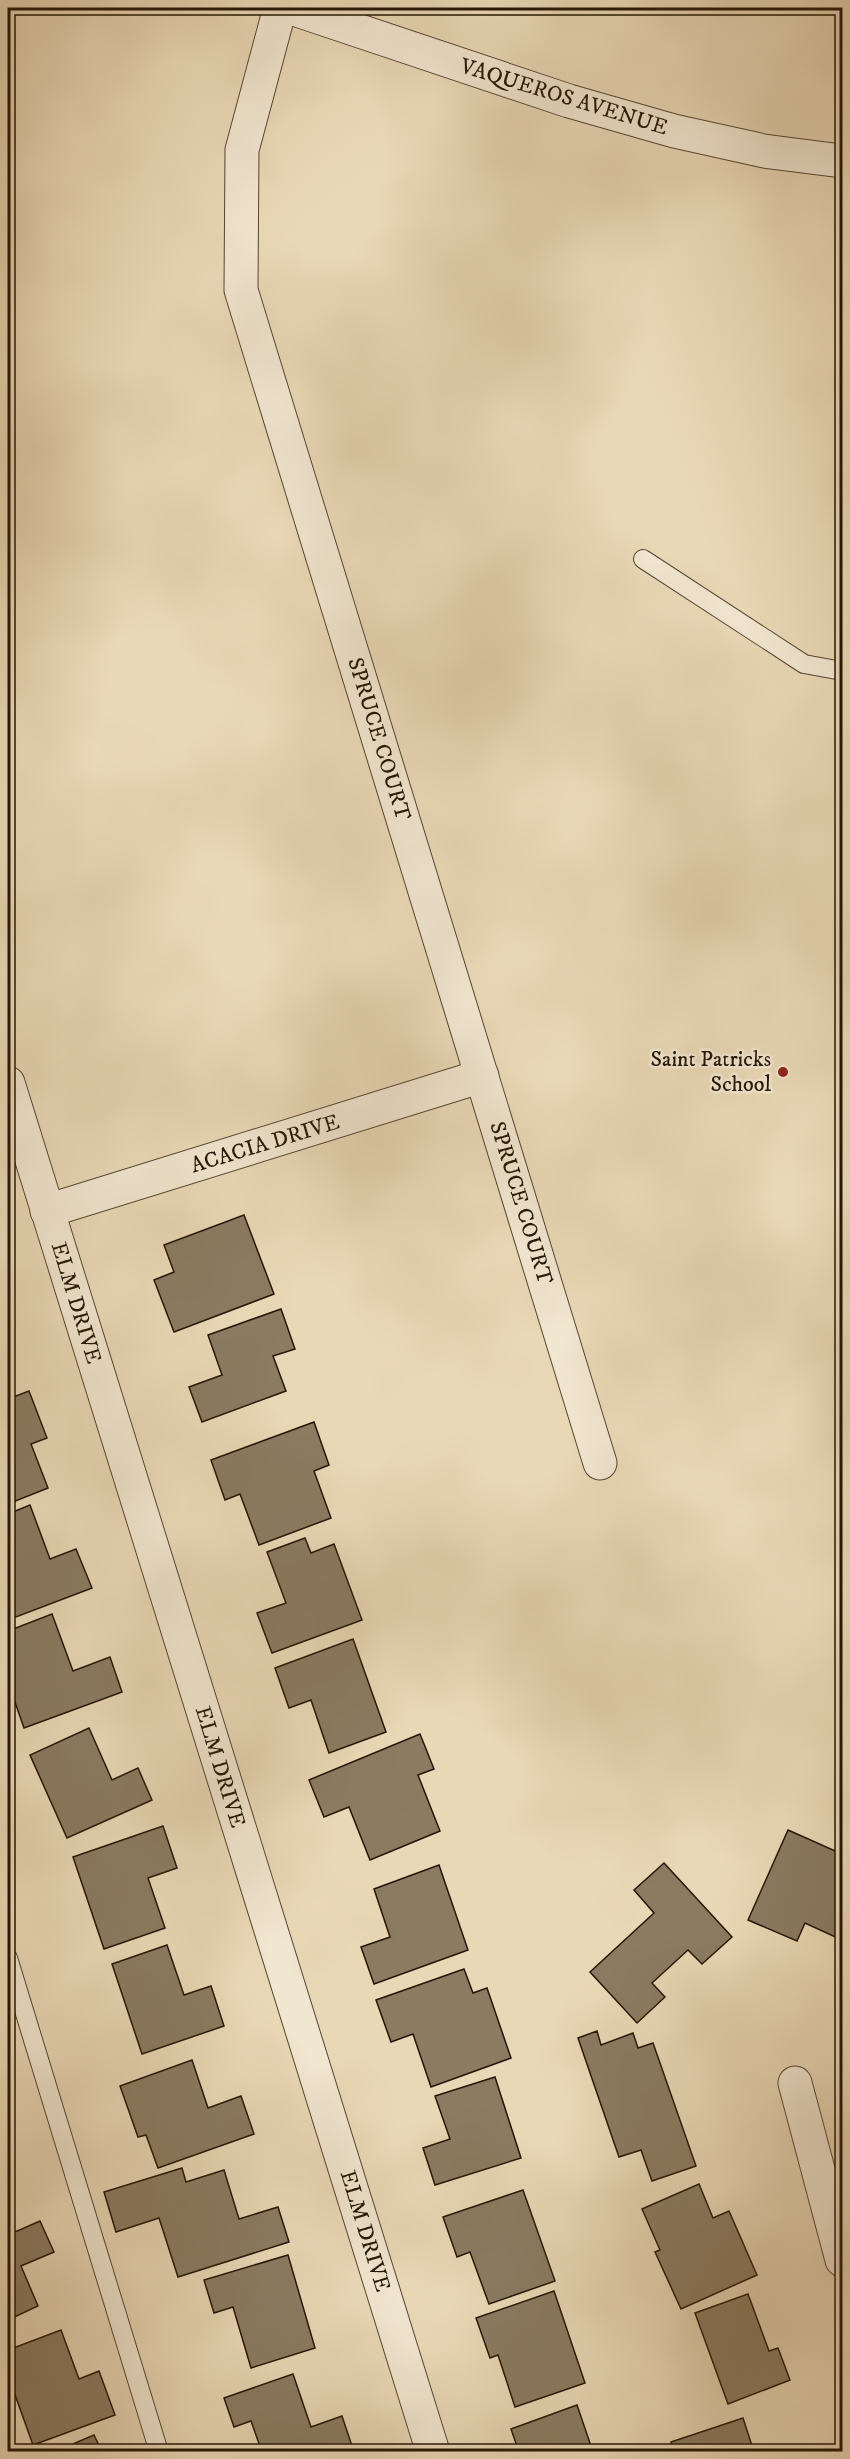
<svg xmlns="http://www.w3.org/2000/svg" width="850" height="2459" viewBox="0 0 850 2459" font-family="'IM FELL DW Pica',serif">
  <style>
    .building { fill: #8a7b61; stroke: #241604; stroke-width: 1.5 }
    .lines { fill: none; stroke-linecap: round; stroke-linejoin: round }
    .service-casing { stroke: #554630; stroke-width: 20 }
    .minor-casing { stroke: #554630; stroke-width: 35 }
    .service { stroke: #f1e6d0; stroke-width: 18 }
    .minor { stroke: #f1e6d0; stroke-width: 33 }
    .poi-dot { fill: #8f2418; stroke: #f1e6d0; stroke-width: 2 }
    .labels { text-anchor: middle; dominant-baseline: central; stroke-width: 5; stroke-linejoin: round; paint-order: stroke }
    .street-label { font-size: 22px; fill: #241604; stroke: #f1e6d0 }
    .poi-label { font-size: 22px; fill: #241604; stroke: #f1e6d0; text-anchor: end }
  </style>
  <rect width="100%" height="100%" fill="#e9d8b6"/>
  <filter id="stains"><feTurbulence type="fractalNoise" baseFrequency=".00333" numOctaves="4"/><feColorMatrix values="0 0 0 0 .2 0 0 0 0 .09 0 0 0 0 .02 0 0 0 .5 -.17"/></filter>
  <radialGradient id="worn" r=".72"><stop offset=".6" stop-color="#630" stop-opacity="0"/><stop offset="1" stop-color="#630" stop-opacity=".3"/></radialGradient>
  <g class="building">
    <polygon points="244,1215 274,1294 174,1332 154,1280 174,1272 164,1245"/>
    <polygon points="281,1309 295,1349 273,1356 286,1391 202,1422 189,1387 222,1375 208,1335"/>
    <polygon points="29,1391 47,1438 31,1444 48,1488 8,1504 8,1399"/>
    <polygon points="314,1422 329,1465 314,1471 331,1518 259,1545 240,1494 225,1500 211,1460"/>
    <polygon points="30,1505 50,1559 76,1549 92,1588 8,1620 8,1514"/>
    <polygon points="305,1538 311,1553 334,1544 362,1620 272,1653 257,1613 286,1603 267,1552"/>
    <polygon points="52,1614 73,1671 110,1657 122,1692 24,1728 8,1682 8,1631"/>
    <polygon points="353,1639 386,1732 329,1753 311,1700 289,1708 275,1668"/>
    <polygon points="89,1728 112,1780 138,1768 152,1800 67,1838 30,1755"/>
    <polygon points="420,1734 434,1769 418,1775 440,1831 370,1860 349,1807 324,1817 309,1780"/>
    <polygon points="163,1826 177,1868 148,1878 165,1928 104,1949 73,1857"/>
    <polygon points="788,1830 842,1854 842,1940 805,1923 797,1941 748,1920"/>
    <polygon points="664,1863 732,1937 702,1964 688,1950 652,1983 665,1997 637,2023 590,1972 654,1913 634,1890"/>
    <polygon points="439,1865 468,1950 374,1984 361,1947 390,1937 374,1889"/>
    <polygon points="167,1945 184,1995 211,1986 224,2026 142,2054 112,1964"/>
    <polygon points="464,1969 473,1993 487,1988 511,2058 431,2087 413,2034 391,2042 376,2000"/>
    <polygon points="597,2031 601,2045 633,2033 638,2048 653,2043 696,2166 652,2181 641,2150 619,2157 578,2038"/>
    <polygon points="192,2060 208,2108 241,2096 254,2134 158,2168 146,2135 138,2137 120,2086"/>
    <polygon points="495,2077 521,2158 435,2185 423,2148 450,2139 435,2096"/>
    <polygon points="182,2168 186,2182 224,2170 239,2219 278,2207 289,2242 178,2277 159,2218 116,2232 104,2192"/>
    <polygon points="699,2184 713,2218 729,2211 757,2275 681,2309 655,2252 660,2250 642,2209"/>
    <polygon points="523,2190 555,2281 489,2304 470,2252 457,2257 443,2217"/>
    <polygon points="40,2221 54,2252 21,2266 38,2306 8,2320 8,2235"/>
    <polygon points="288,2255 315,2348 251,2368 233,2307 214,2313 204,2280"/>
    <polygon points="554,2291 585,2383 515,2407 498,2355 490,2358 476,2318"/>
    <polygon points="748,2294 769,2351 778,2348 790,2380 728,2404 695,2313"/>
    <polygon points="61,2330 79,2379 99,2371 115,2415 33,2445 14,2392 8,2394 8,2350"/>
    <polygon points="293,2374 311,2427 342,2416 354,2452 310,2452 309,2449 300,2452 262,2452 251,2421 234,2427 224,2398"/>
    <polygon points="577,2405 593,2452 519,2452 511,2429"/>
    <polygon points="743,2418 754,2452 674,2452 671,2442"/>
    <polygon points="94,2435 102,2452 54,2452"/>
  </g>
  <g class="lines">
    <g class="service-casing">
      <g id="service">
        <polyline points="643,559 804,664 842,671"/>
        <polyline points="8,1958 159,2452"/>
      </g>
    </g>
    <g class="minor-casing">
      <g id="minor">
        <polyline points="280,8 242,150 241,290 600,1463"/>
        <polyline points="291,8 569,101 674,131 764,151 842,161"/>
        <polyline points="8,1083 433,2452"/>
        <polyline points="47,1211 482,1076"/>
        <polyline points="795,2083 842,2260"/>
      </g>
    </g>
    <use href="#service" class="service"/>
    <use href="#minor" class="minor"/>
  </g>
  <circle class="poi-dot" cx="783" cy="1072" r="6"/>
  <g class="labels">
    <g class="street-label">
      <text transform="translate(564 97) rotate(17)">VAQUEROS AVENUE</text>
      <text transform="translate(379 739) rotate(73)">SPRUCE COURT</text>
      <text transform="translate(265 1144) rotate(-17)">ACACIA DRIVE</text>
      <text transform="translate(521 1203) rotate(73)">SPRUCE COURT</text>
      <text transform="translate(76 1303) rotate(73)">ELM DRIVE</text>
      <text transform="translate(220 1767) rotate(73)">ELM DRIVE</text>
      <text transform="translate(365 2231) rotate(73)">ELM DRIVE</text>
    </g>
    <g class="poi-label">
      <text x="771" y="1059">Saint Patricks<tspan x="771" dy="25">School</tspan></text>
    </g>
  </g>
  <rect width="850" height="2459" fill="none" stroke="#e9d8b6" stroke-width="30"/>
  <rect x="9" y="9" width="832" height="2441" fill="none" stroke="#241604" stroke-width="3"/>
  <rect x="15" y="15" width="820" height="2429" fill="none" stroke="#241604" stroke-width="1.5"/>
  <rect width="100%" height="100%" filter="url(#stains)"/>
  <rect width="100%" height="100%" fill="url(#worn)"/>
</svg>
